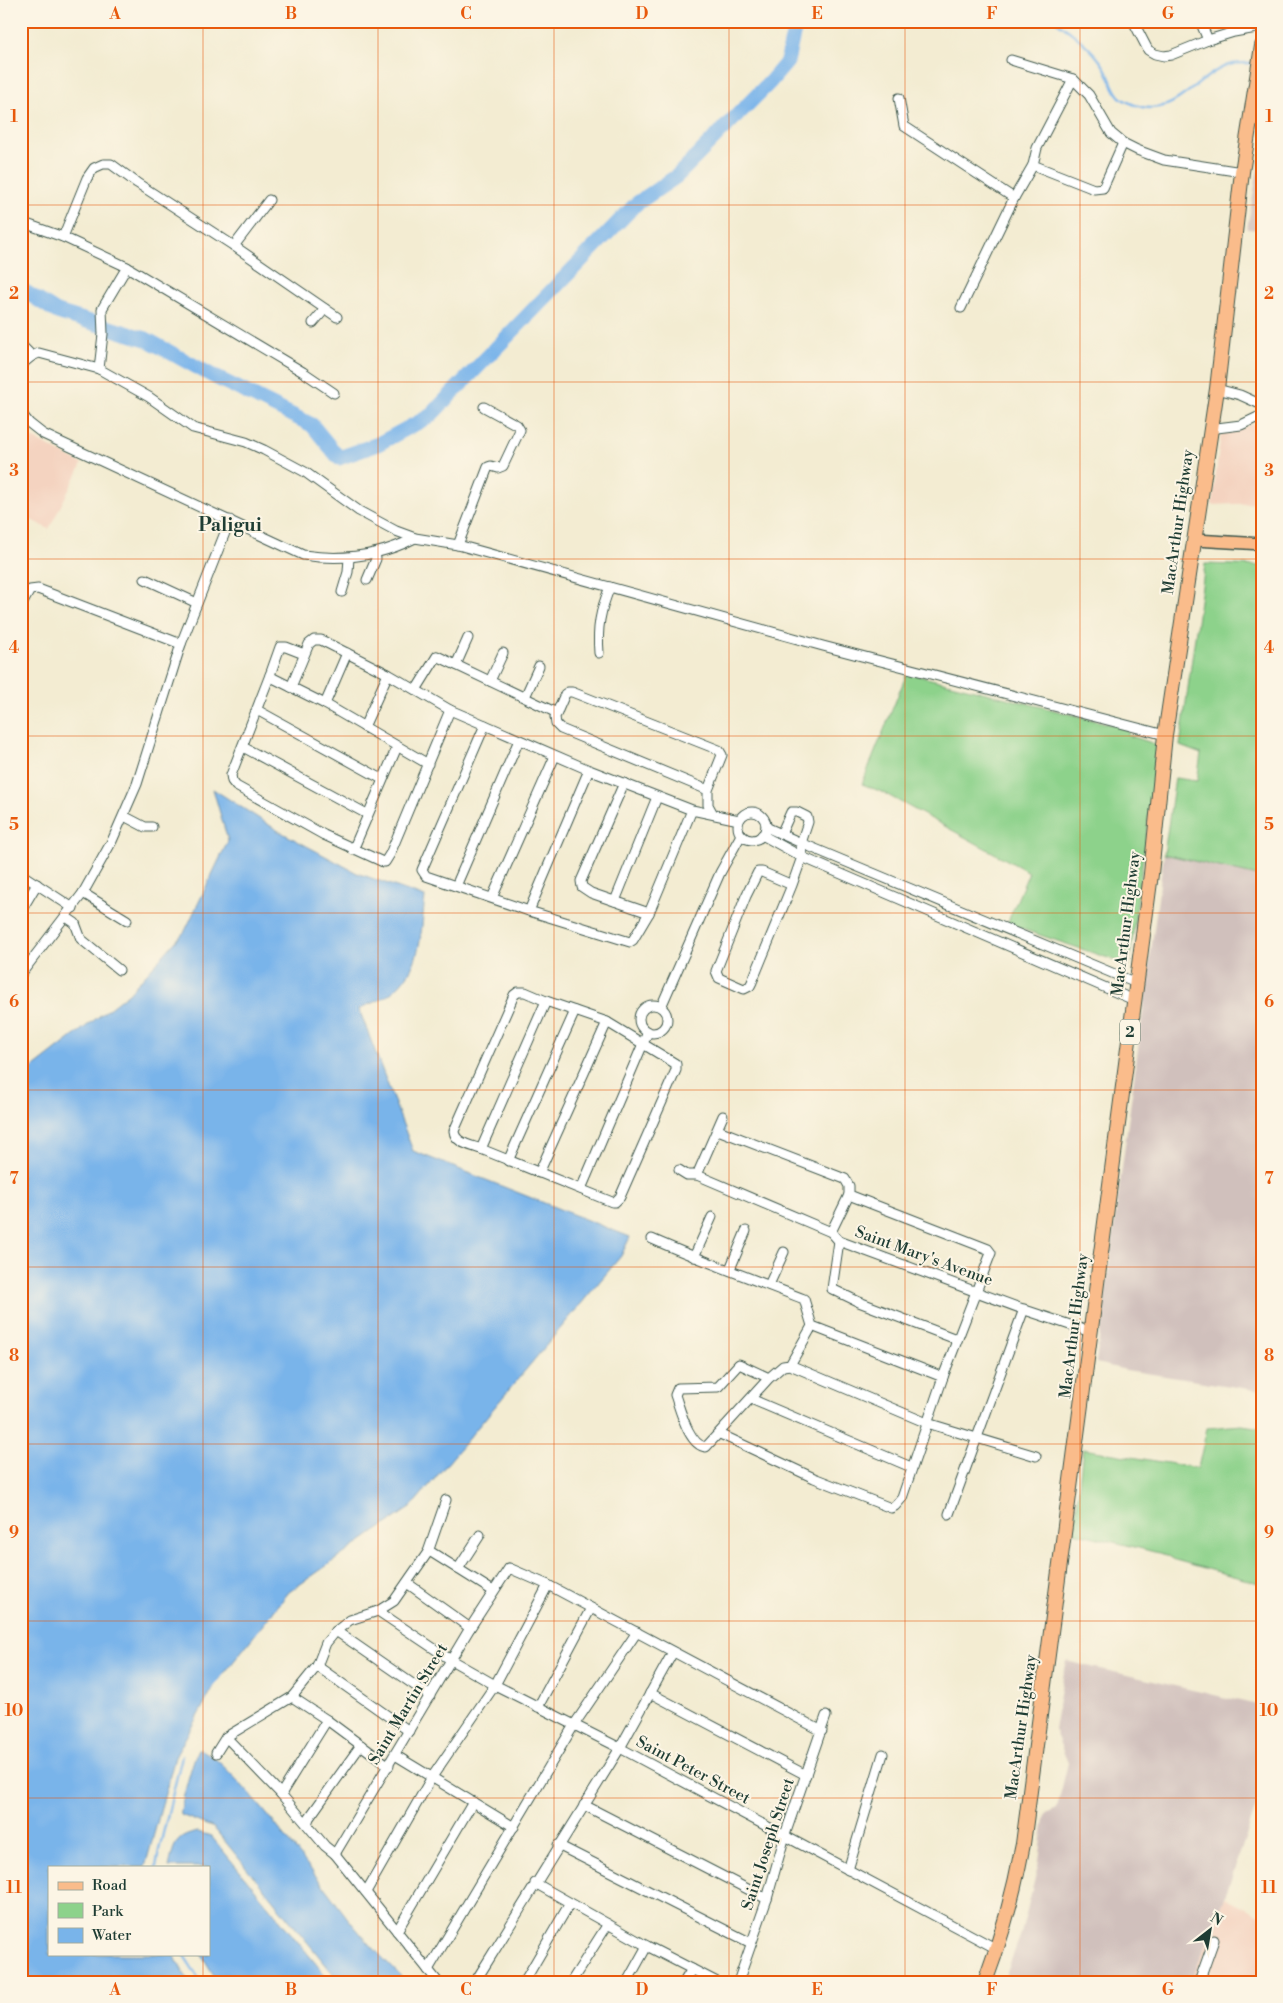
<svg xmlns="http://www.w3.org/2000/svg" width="1283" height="2003" viewBox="0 0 1283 2003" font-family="'Libre Bodoni',serif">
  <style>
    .built { fill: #f4d3c0 }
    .industrial { fill: #d0c0bc }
    .green { fill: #8dd28b; stroke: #568860 }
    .water { fill: #79b4ea; stroke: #4c788f }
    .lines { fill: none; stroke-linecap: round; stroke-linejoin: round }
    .stream { stroke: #79b4ea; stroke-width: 2.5 }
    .river { stroke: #79b4ea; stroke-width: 15 }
    .minor-casing { stroke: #3f574c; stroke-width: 11 }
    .major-casing { stroke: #3f574c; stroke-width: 14 }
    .highway-casing { stroke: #3f574c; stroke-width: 16 }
    .minor { stroke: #fff; stroke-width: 9 }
    .major { stroke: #fabc8b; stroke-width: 11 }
    .highway { stroke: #fabc8b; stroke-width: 14 }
    .grid { fill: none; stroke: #e8590c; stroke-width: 1; stroke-opacity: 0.55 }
    .labels { text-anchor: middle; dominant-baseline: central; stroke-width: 4; stroke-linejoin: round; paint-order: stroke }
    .shield { fill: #fcf5e5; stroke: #617469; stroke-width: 1 }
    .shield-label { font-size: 15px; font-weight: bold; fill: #1f3d34 }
    .street-label { font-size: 16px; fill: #1f3d34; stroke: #fcf5e5 }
    .quarter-label { font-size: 19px; font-weight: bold; fill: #1f3d34; stroke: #fcf5e5 }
    .neatline { fill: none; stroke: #e8590c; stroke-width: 2 }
    .grid-label { font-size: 16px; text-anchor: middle; font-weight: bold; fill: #e8590c }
  </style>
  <rect width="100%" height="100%" fill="#fcf5e5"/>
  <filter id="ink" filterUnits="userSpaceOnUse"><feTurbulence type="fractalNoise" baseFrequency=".02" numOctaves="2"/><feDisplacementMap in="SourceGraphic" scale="10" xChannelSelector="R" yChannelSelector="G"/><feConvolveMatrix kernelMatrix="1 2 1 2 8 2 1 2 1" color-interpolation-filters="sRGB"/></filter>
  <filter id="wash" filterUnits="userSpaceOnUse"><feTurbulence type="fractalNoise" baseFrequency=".0096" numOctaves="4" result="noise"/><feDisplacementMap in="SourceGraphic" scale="20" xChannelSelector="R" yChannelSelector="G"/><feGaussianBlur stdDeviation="1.12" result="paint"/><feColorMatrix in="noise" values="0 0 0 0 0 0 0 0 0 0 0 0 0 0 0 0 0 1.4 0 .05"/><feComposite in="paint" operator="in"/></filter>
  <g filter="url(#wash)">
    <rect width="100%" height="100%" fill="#f3ecd2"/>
    <g class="built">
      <polygon points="1262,421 1262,503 1212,505 1221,434"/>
      <polygon points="27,435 82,464 49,529 21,515 21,446"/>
      <polygon points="1225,1897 1262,1916 1262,1982 1191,1982"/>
    </g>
    <g class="industrial">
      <polygon points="1262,147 1262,230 1247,229"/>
      <polygon points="1164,854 1262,877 1262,1391 1126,1370 1096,1363"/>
      <polygon points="1066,1661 1262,1706 1262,1789 1225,1897 1191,1982 1003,1982 1021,1934 1038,1866 1046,1813 1057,1808 1068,1763 1054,1729"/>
    </g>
    <g class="green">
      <polygon points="1205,564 1262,566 1262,877 1164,854 1175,778 1197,781 1201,754 1180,746"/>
      <polygon points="907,673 1129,729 1128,735 1158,745 1129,965 1007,924 1029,872 882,792 862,784"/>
      <polygon points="1242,1425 1262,1428 1262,1584 1175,1560 1167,1555 1074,1532 1083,1449 1198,1468 1207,1428"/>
    </g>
    <g class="water">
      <path d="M213,789L277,830L357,873L425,897C420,937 423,970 387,996C379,1001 368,1004 359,1009L413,1151L630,1237L621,1256L411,1507L289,1592L214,1686L175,1757L145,1867H49V1954H173L189,1982H21V1077L129,993L185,931L228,841Z"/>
      <path d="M198,1750C221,1746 331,1896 349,1920C367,1942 386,1962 407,1982H340L214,1828L181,1815C179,1809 194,1756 198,1750Z"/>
      <path d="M198,1832L211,1836L331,1982H218L201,1954H209V1867H169C174,1845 174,1837 198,1832Z"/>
    </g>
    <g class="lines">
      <g class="stream">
        <path d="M1055,21C1073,33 1091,47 1103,65C1110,74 1111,87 1119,96C1122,100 1130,103 1135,105C1175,120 1195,76 1229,65C1236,62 1247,63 1255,63"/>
        <polyline points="156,1867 159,1850 182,1756"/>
        <polyline points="183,1954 201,1982"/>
      </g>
      <polyline class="river" points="21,289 57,312 146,339 213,376 312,425 339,458 378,444 430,416 636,204 677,176 770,82 787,62 796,21"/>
    </g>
  </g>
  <g filter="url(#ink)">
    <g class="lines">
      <g class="minor-casing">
        <g id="minor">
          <polyline points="1133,21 1148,50 1155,54 1164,56 1171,55 1208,40 1234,32 1262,27"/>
          <polyline points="1200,21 1208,40"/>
          <polyline points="1011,60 1073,79 1089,95 1111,133 1123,143 1137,150 1164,160 1242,172"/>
          <polyline points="899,98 904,126 1014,198"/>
          <polyline points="1033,165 1094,189 1103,188 1123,143"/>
          <polyline points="21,222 63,237 127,267 303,372 334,393"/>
          <polyline points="63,237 87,178 94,168 103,164 111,164 137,183 234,246 337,317"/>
          <polyline points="234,246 269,200"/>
          <polyline points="961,308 1014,198 1033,165 1037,148 1073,79"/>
          <polyline points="313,323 325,309"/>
          <polyline points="21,345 32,356 39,353 99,369 149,397 193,428 246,442 264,450 305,472 359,511 396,531 415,538 458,545 823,646 1165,735"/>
          <polyline points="21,365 32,356"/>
          <polyline points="99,369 103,334 102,309 127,267"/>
          <polyline points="1217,389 1240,395 1262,405"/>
          <path d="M21,413L29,423L43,434L303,555C341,561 380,556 415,538"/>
          <polyline points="1209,429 1241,425 1262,415"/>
          <polyline points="458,545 488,467 491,466 498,468 503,466 520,430 517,425 484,407"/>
          <polyline points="145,579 197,603"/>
          <polyline points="367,580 376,559 375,553"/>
          <polyline points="342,592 348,572 349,558"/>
          <polyline points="21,606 30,590 38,589 181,644"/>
          <path d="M599,653C597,628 600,611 610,587"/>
          <polyline points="456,665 468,638"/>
          <polyline points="270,675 280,647 286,647 304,654"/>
          <polyline points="490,681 503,653"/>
          <polyline points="291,687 309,644 314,640 321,640 388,674 450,710"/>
          <polyline points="416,690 437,656 557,713"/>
          <polyline points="525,697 539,666"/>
          <polyline points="325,704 347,653"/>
          <polyline points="257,710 382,779"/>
          <polyline points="364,727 388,674"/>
          <polyline points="243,747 367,814"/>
          <polyline points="428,764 325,704 273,678 270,675 231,775 232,781 236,786 324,835 383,862 385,862 390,854 450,710 485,725"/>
          <polyline points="624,783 581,881 582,887 591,893 649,913"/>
          <polyline points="708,790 722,755 719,750 572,692 568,692 565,694 555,717 556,724 561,729 708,790 708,805 713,814"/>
          <polyline points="692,810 649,913 633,940 630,942 529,911 426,876 422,870 485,725 589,770 692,810 739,820"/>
          <circle cx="752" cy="826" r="14"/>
          <polyline points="124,816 145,827 152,827"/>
          <polyline points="766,827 801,843 1136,983"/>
          <polyline points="781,834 791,812 797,812 807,817 808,822 801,843 802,857 792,885 752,982 750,986 744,989 719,978 716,971 746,896 758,872 762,872 792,885"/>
          <polyline points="762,835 802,857 1134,1000"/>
          <polyline points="353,850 397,747"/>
          <polyline points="21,874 73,908"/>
          <polyline points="456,886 519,740"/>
          <polyline points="83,893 127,920"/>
          <polyline points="492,898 555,756"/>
          <polyline points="615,901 657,797"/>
          <polyline points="21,911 37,884"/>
          <polyline points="529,911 589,770"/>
          <polyline points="66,917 75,923 81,939 119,970"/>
          <polyline points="21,974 83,893 112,841 137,784 181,644 230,520"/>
          <polygon points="546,1001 607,1022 676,1064 676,1070 620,1197 615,1202 612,1202 481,1149"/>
          <circle cx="653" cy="1019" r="14"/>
          <polyline points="661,1007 720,873 741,835"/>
          <polyline points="718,1130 845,1179 849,1186 849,1195 988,1249 991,1253 943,1377 902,1498 895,1506 891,1508 814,1478 720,1434"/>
          <path d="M481,1149C470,1145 455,1143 454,1131L514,995L518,992H525L546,1001"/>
          <polyline points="508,1161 575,1011"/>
          <polyline points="679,1170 687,1175 697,1175 831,1232 839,1241 1028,1311 1091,1332"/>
          <polyline points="539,1173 607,1022"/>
          <polyline points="697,1175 723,1116"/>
          <polyline points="581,1189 648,1032"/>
          <polyline points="831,1232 849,1195"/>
          <path d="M652,1239C702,1261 753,1279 804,1299L812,1326L943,1377"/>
          <polyline points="839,1241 832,1289 859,1302 956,1339"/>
          <polyline points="694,1257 712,1217"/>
          <polyline points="730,1269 746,1231"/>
          <polyline points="769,1285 784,1252"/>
          <polyline points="790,1365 927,1423 1036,1456"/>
          <path d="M769,1378L739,1364L718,1387L678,1388L675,1395C680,1409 689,1446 706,1447L769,1378L783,1366L790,1365L812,1326"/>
          <polyline points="751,1399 911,1467"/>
          <polyline points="949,1514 1024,1309"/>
          <polyline points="428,1552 431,1552 493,1591"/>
          <polyline points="458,1569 480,1535"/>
          <polyline points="407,1583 470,1628"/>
          <polyline points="378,1611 451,1660 495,1685 620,1748 997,1949"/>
          <polyline points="336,1631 430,1696"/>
          <polyline points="317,1666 409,1731"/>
          <polyline points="650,1693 806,1775"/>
          <polyline points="292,1697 327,1720 389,1766"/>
          <polyline points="538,1707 591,1608"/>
          <polyline points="226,1737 281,1794 325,1846 335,1854 438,1982"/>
          <polyline points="216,1753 226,1737 292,1697 317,1666 326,1643 336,1631 350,1620 378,1611 394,1601 428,1552 446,1500"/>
          <polyline points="395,1755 514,1827"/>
          <polyline points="281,1794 327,1720"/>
          <polyline points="584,1805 767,1899"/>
          <polyline points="307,1824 309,1818 361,1745"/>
          <polyline points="558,1845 751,1943"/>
          <polyline points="335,1854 470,1628 509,1568 548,1585 822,1731"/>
          <polyline points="848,1870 883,1754"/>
          <polyline points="535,1883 647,1946 717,1982"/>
          <polyline points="366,1892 432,1777 495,1685 548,1585"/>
          <polyline points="397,1931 473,1802"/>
          <polyline points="428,1970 574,1725 637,1632"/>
          <polyline points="475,1982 620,1748 673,1652"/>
          <polyline points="524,1982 570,1903"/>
          <polyline points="571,1982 608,1924"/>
          <polyline points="627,1982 647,1946"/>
          <polyline points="684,1982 692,1969"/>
          <polyline points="738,1982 767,1899 786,1832 826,1716"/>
          <polyline points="1199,1982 1214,1940"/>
        </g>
      </g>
      <g class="major-casing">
        <polyline id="major" points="1195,540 1262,544"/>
      </g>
      <g class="highway-casing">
        <path id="highway" d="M985,1982C1002,1937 1014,1892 1023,1844L1151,874L1165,735L1217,389L1242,172L1262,46"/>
      </g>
      <use href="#minor" class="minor"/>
      <use href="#major" class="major"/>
      <use href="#highway" class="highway"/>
    </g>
  </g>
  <path class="grid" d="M203,21V1867M378,21V1982M554,21V1982M729,21V1982M905,21V1982M1080,21V1982M21,205H1262M21,382H1262M21,559H1262M21,736H1262M21,913H1262M21,1090H1262M21,1267H1262M21,1444H1262M21,1621H1262M21,1798H1262M203,1954V1982"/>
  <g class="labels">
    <rect class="shield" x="1120" y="1019.5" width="20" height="25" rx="4"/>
    <g class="shield-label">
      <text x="1130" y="1032">2</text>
    </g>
    <g class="street-label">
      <text transform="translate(1178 522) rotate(-82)">MacArthur Highway</text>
      <text transform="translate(1126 924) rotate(-83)">MacArthur Highway</text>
      <text transform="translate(924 1256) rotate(20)">Saint Mary's Avenue</text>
      <text transform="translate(1074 1326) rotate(-83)">MacArthur Highway</text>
      <text transform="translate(408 1704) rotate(-59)">Saint Martin Street</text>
      <text transform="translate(1021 1727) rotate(-82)">MacArthur Highway</text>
      <text transform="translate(693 1770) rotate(28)">Saint Peter Street</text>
      <text transform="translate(768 1844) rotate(-72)">Saint Joseph Street</text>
    </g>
    <g class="quarter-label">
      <text x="230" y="525">Paligui</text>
    </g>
  </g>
  <rect width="1283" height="2003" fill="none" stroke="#fcf5e5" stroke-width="55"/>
  <rect x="48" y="1866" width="162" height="90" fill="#fcf5e5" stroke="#a4ab9e"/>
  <rect x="58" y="1882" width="25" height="8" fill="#fabc8b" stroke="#a4ab9e"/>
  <text x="92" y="1890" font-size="15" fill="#1f3d34">Road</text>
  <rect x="58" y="1903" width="25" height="15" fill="#8dd28b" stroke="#a4ab9e"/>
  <text x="92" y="1916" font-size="15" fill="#1f3d34">Park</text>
  <rect x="58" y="1928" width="25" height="15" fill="#79b4ea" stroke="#a4ab9e"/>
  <text x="92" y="1940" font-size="15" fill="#1f3d34">Water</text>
  <g transform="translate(1210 1930) rotate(31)" stroke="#fcf5e5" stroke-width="4" paint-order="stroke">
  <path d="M0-4L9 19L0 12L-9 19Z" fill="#1f3d34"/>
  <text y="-8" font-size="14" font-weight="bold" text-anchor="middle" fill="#1f3d34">N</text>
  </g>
  <rect x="28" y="28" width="1228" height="1948" class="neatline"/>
  <g class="grid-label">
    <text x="115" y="19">A</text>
    <text x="291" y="19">B</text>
    <text x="466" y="19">C</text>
    <text x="642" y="19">D</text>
    <text x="817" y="19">E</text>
    <text x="992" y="19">F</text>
    <text x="1168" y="19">G</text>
    <text x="14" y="122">1</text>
    <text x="1269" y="122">1</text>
    <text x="14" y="299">2</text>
    <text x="1269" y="299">2</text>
    <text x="14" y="476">3</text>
    <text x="1269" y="476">3</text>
    <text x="14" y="653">4</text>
    <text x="1269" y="653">4</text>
    <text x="14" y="830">5</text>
    <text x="1269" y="830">5</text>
    <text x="14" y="1007">6</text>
    <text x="1269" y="1007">6</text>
    <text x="14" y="1184">7</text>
    <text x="1269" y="1184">7</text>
    <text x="14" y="1361">8</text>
    <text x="1269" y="1361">8</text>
    <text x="14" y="1538">9</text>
    <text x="1269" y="1538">9</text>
    <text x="14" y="1716">10</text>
    <text x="1269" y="1716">10</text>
    <text x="14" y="1893">11</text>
    <text x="1269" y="1893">11</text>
    <text x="115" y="1995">A</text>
    <text x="291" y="1995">B</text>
    <text x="466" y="1995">C</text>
    <text x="642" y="1995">D</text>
    <text x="817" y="1995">E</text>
    <text x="992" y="1995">F</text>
    <text x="1168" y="1995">G</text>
  </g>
</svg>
